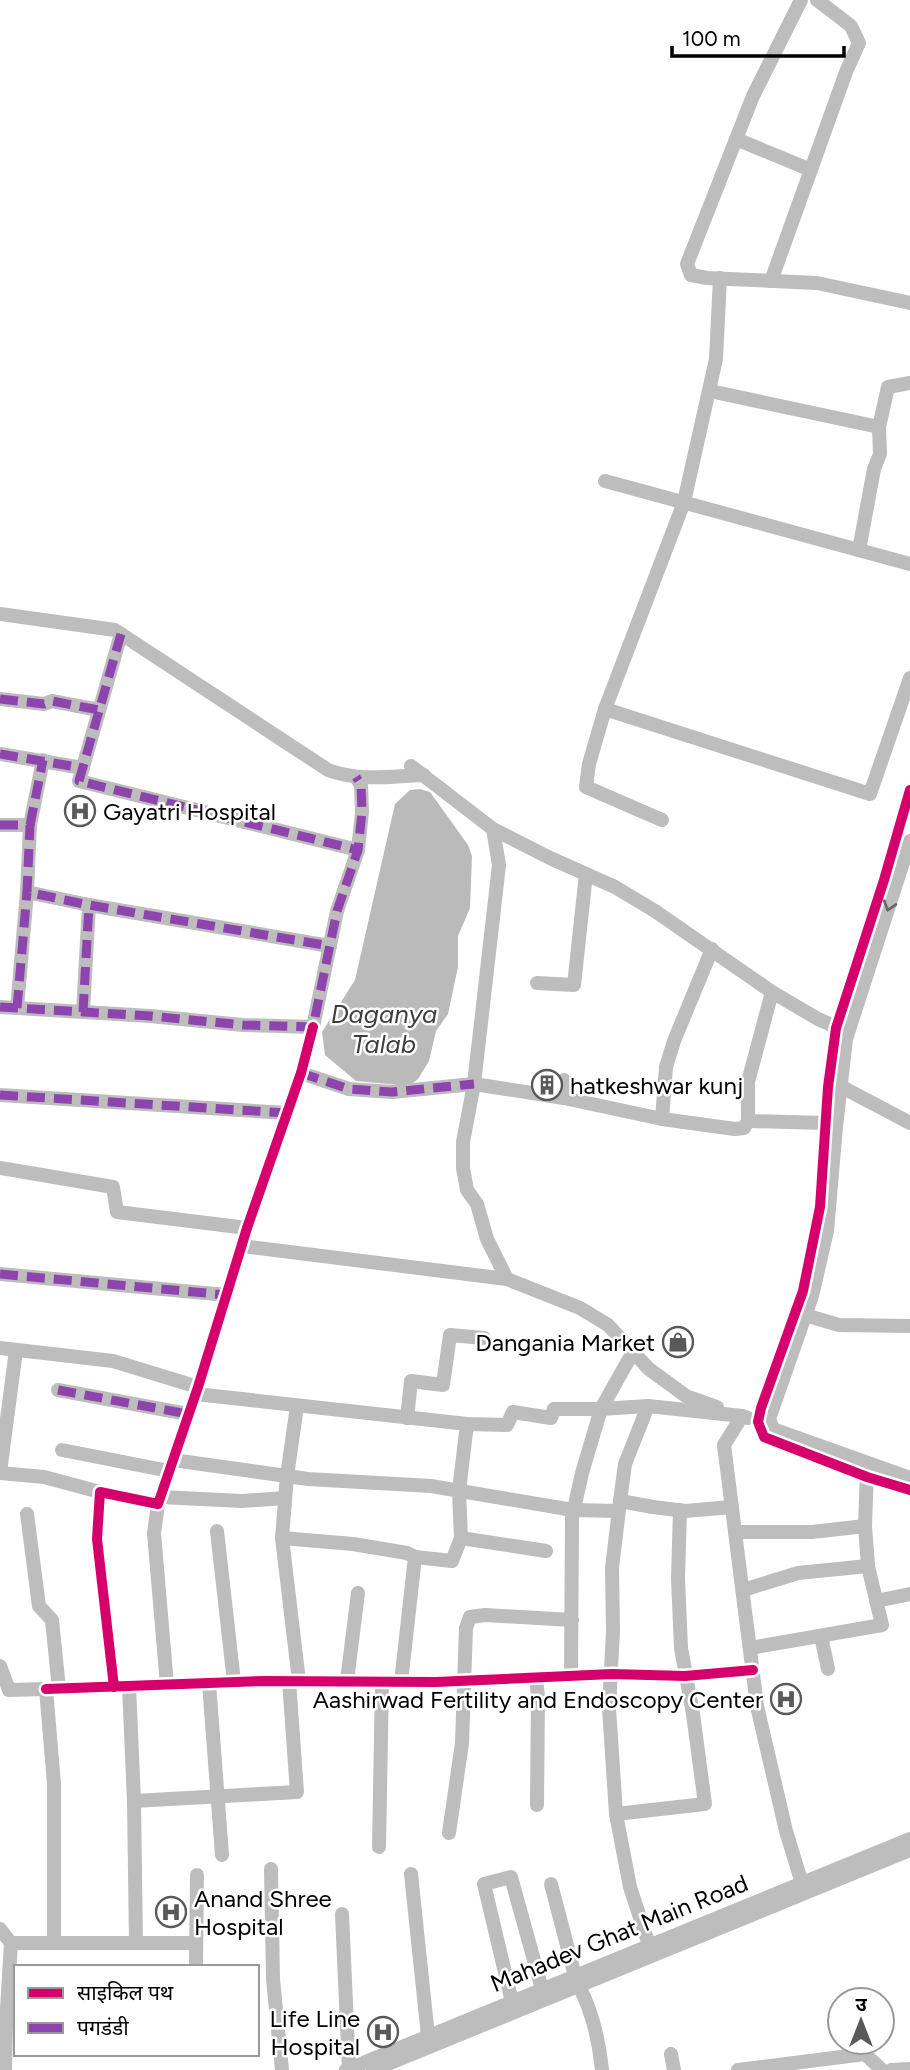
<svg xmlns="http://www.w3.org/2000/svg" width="910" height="2070" viewBox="0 0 910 2070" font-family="Figtree,'Noto Sans Devanagari',sans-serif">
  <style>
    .water { fill: #bababa }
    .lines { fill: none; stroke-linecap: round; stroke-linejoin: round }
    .minor { stroke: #bdbdbd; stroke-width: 14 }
    .quiet { stroke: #8e44ad; stroke-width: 9; stroke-dasharray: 18 9; stroke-linecap: butt }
    .cycleway-casing { stroke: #fff; stroke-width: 15 }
    .cycleway { stroke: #d6006c; stroke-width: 10 }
    .oneway { stroke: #686868 }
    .labels { text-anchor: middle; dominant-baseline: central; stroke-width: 5; stroke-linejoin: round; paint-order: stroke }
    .poi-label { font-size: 24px; fill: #000; stroke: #fff; text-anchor: start }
    .street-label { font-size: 24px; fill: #000; stroke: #fff }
    .water-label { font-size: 26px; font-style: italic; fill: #3d3d3d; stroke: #fff }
  </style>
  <rect width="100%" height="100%" fill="#fff"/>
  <polygon class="water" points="420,789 430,792 468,845 472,856 470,908 458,936 458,967 448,1014 436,1031 429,1061 418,1079 409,1086 356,1081 325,1055 322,1032 355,980 395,804 410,790"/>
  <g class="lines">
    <g class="minor">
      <polyline points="801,0 753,96 687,264 691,275 707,278 817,283 910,303"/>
      <polyline points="736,139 811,170"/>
      <polyline points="771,281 846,72 859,43 851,26 817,0"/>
      <polyline points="710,391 879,427 880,454 874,469 859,550"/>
      <polyline points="879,427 888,387 910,383"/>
      <polyline points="605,481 910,564"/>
      <path d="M0,614L115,630L328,770C360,782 390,776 424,775"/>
      <polyline points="121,634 79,781 358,850"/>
      <polyline points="0,699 44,704 52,701 99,710"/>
      <polyline points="605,709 870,794 910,678"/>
      <polyline points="0,754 83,768"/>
      <polyline points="411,766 493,829 550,858 615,887 655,911 772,992 818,1019 843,1030"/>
      <polyline points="910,790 884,880 836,1028 828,1087 820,1207 803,1291 761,1408 758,1422 764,1437 867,1477 910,1490"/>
      <polyline points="662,820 586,787 589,764 605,709 684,502 716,359 720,278"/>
      <polyline points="0,825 30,825 27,892 89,905 330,946"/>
      <polyline points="30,825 43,760"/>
      <polyline points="493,829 499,865 474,1084 463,1142 463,1168 467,1190 477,1204 487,1239 507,1279"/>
      <polyline points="910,841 846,1039 836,1127 827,1231 812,1296 769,1419 773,1429 910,1478"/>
      <polyline points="712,949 674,1041 666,1067 662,1119 735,1129 744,1128 748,1121 748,1082 772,992"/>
      <polyline points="537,983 574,985 586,874"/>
      <polyline points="0,1007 150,1016 243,1025 313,1027 337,911 358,850 362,812 361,785 356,777"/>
      <polyline points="17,1008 27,892"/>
      <polyline points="83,1012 89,905"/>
      <polyline points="301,1073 349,1089 392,1092 474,1084 564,1098 564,1080"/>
      <polyline points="840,1086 910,1123"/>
      <polyline points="0,1095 287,1113"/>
      <polyline points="564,1098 662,1119"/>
      <polyline points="748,1121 825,1123"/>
      <polyline points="0,1168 113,1187 117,1212 247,1228"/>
      <polyline points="242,1246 507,1279 580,1308 608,1325 649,1369 686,1396 717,1407"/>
      <polyline points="0,1274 227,1295"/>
      <polyline points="805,1315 839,1325 910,1326"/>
      <polyline points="0,1348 113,1361 198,1387"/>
      <polyline points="58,1390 188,1414"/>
      <polyline points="196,1394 467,1424 507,1425 513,1412 551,1418 554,1409 601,1409 648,1406 742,1416"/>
      <polyline points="297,1406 287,1476 282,1538 299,1681"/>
      <polyline points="648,1406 625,1464 620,1501 612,1568 613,1631 609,1708 616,1814 630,1887 652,1954"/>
      <polyline points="407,1418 411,1381 443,1385 450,1335 484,1338"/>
      <polyline points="748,1418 742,1416 724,1445 757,1706 786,1831 804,1890"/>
      <polyline points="62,1450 169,1471"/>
      <polyline points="173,1460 308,1479 431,1486 573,1510 618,1511"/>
      <polyline points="0,1472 16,1350"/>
      <polyline points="0,1473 44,1477 100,1492"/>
      <polyline points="161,1497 242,1501 285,1498"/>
      <polyline points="620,1501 653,1507 685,1511 732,1507"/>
      <polyline points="158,1504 154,1533 167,1685"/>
      <polyline points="27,1514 39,1606 52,1620 59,1689"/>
      <polyline points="217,1531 234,1682"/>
      <polyline points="735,1532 812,1532 865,1526"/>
      <polyline points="282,1538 353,1544 407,1553 415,1557 452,1561 461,1538 459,1491 467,1424"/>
      <polyline points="461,1538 546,1551"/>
      <polyline points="743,1590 798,1573 868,1566"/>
      <polyline points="876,1601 910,1594"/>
      <polyline points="821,1636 828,1669"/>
      <polyline points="750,1648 882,1625 868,1566 865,1526 867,1471"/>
      <polyline points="0,1666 9,1690 46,1689 54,1784 54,1943"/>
      <polyline points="571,1676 572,1518 582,1473 601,1409 633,1352"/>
      <polyline points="536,1678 538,1697 537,1805"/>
      <polyline points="347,1681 358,1593"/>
      <polyline points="401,1682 415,1557"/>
      <polyline points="209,1683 222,1855"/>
      <polyline points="129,1686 134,1801 136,1943"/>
      <polyline points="114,1687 97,1539 100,1492 158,1504 198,1387 247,1228 301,1073 313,1027"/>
      <polyline points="46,1689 263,1681 436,1682 612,1674 685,1676 753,1670"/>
      <polyline points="134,1801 297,1792 289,1681"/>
      <polyline points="616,1814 705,1804 693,1714 681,1648 678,1579 680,1510"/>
      <polyline points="449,1833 462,1743 466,1628 470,1617 485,1615 572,1620"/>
      <polyline points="379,1847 382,1681"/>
      <polyline points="271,1869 273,1979 282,2070"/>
      <polyline points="411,1874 428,2036"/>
      <polyline points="551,1884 575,1976"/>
      <polyline points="342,1914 349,2069"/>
      <polyline points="0,1929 11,1943 6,2025 5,2070"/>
      <polyline points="11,1943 196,1943"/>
      <polyline points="196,1967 197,1875"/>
      <path d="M579,1986C593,2013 599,2040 602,2070"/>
      <polyline points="512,2002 484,1884 511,1877 542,1989"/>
      <polyline points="671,2054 674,2070"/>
      <polyline points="346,2070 910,1839"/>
      <polyline points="373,2070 910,1850"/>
      <polyline points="738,2070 865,2054 882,2070"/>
      <polyline points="891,2070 910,2069"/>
    </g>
    <g class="quiet">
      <polyline points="121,634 79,781 358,850"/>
      <polyline points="0,699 44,704 52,701 99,710"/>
      <polyline points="0,754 83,768"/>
      <polyline points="0,825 30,825 27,892 89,905 330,946"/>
      <polyline points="30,825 43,760"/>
      <polyline points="0,1007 150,1016 243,1025 313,1027 337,911 358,850 362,812 361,785 356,777"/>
      <polyline points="17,1008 27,892"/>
      <polyline points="83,1012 89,905"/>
      <polyline points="301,1073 349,1089 392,1092 474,1084"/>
      <polyline points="0,1095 287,1113"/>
      <polyline points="0,1274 227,1295"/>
      <polyline points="58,1390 188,1414"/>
    </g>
    <g class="cycleway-casing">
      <g id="cycleway">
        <polyline points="910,790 884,880 836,1028 828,1087 820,1207 803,1291 761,1408 758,1422 764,1437 867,1477 910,1490"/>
        <polyline points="114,1687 97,1539 100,1492 158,1504 198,1387 247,1228 301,1073 313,1027"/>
        <polyline points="46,1689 263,1681 436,1682 612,1674 685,1676 753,1670"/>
      </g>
    </g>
    <use href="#cycleway" class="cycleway"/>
  </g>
  <defs><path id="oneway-chevron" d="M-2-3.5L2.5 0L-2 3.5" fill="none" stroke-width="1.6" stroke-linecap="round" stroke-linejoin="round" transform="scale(1.75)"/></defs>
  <use class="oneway" href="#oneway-chevron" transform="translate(889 906) rotate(108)"/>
  <defs>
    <g id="hospital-ring" transform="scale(1.575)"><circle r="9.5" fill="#fff" stroke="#595959" stroke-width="1.5"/><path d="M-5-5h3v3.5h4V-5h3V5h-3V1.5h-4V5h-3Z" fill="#595959"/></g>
    <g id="building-ring" transform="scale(1.575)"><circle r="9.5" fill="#fff" stroke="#595959" stroke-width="1.5"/><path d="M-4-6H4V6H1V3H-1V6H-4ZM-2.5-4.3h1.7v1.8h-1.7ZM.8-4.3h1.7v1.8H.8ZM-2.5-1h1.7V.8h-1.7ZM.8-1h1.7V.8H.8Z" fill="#595959"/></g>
    <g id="shop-ring" transform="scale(1.575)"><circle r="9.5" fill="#fff" stroke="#595959" stroke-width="1.5"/><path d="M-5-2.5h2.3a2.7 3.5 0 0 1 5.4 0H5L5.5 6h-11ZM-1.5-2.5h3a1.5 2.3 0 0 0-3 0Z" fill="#595959"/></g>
  </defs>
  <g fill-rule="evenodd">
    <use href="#hospital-ring" x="80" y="811"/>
    <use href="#building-ring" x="547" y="1085"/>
    <use href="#shop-ring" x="678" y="1342"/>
    <use href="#hospital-ring" x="786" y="1699"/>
    <use href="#hospital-ring" x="171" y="1912"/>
    <use href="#hospital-ring" x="383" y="2032"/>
  </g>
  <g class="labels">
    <g class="poi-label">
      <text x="103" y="811">Gayatri Hospital</text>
      <text x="570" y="1085">hatkeshwar kunj</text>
      <text x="655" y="1342" text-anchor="end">Dangania Market</text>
      <text x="763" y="1699" text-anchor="end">Aashirwad Fertility and Endoscopy Center</text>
      <text x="194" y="1898">Anand Shree<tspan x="194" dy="28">Hospital</tspan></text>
      <text x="360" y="2018" text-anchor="end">Life Line<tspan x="360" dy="28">Hospital</tspan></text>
    </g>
    <g class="street-label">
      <text transform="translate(619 1933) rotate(-22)">Mahadev Ghat Main Road</text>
    </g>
    <g class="water-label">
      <text x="384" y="1014">Daganya<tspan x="384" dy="30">Talab</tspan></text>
    </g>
  </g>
  <rect x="14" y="1965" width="245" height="91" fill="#ffffff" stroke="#999999" stroke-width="2"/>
  <rect x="28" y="1988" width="35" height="10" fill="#d6006c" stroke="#999999" stroke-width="2"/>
  <text x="77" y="2000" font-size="21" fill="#000000">साइकिल पथ</text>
  <rect x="28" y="2023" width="35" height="10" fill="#8e44ad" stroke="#999999" stroke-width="2"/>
  <text x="77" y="2035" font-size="21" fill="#000000">पगडंडी</text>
  <g transform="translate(861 2021)"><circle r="33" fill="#ffffff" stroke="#999999" stroke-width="2"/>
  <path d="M0-5L12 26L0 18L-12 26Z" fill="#595959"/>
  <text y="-10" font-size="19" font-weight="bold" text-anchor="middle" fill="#000000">उ</text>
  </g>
  <path d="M672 46v10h172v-10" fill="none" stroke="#000000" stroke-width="3.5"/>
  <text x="682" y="46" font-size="21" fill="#000000" stroke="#ffffff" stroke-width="5" paint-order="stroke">100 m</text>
</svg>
